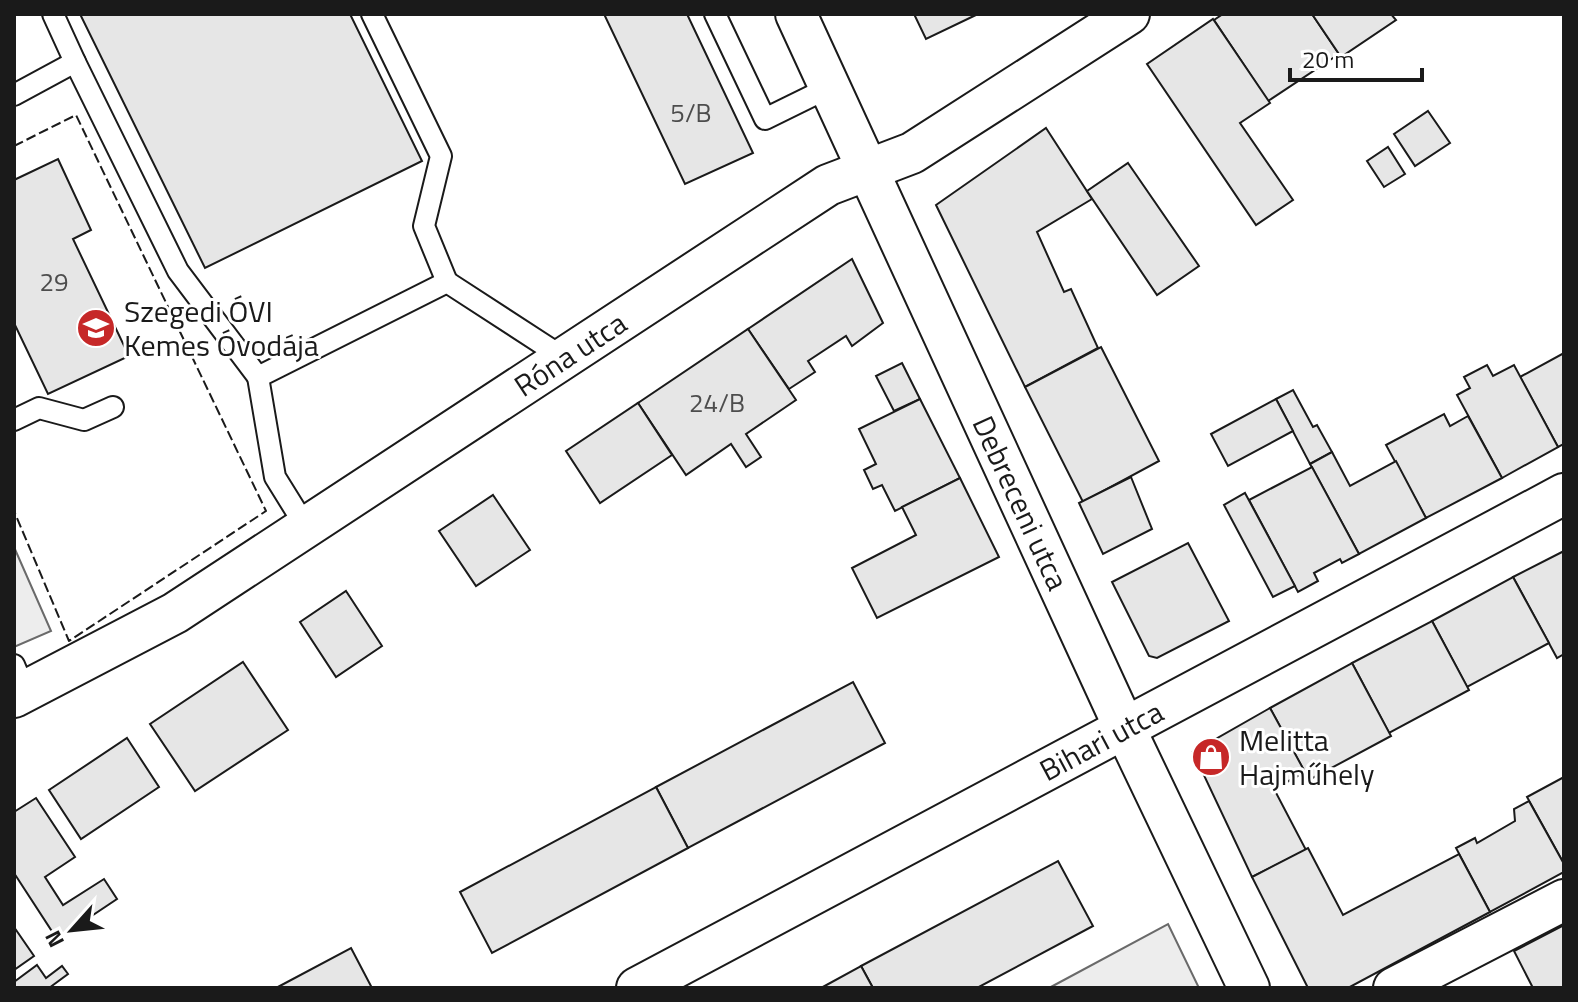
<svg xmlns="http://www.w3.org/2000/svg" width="1578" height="1002" viewBox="0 0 1578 1002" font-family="'Titillium Web',sans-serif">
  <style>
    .built { fill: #ededed; stroke: #6a6a6a; stroke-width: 2 }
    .building { fill: #e6e6e6; stroke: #1a1a1a; stroke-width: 2 }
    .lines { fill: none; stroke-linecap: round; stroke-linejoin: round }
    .lane-casing { stroke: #1a1a1a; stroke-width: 24 }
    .street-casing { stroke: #1a1a1a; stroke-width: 44 }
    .lane { stroke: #fff; stroke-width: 20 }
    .street { stroke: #fff; stroke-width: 40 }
    .fence { stroke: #1a1a1a; stroke-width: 2; stroke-dasharray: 10 4; stroke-linecap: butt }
    .labels { text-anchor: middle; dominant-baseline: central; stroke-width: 6; stroke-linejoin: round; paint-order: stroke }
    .number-label { font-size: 26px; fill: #4d4d4d }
    .poi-label { font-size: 30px; fill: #1a1a1a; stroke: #fff; text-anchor: start }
    .street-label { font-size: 30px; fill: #1a1a1a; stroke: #fff }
  </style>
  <rect width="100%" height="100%" fill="#fff"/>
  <g class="built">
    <polygon points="14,547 51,631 14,647"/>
    <polygon points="1168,924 1199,988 1049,988"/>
  </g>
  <g class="building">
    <polygon points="80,14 350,14 422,161 205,268"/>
    <polygon points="604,14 687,14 753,153 685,184"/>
    <polygon points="914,14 978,14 926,39"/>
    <polygon points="1223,14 1312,14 1339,54 1268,101 1214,20"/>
    <polygon points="1312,14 1391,14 1396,20 1341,57"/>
    <polygon points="1213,19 1270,103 1240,123 1293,200 1256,225 1147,64"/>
    <polygon points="1428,111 1450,143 1415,166 1394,134"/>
    <polygon points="1046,128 1092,199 1037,232 1064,292 1071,289 1098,348 1025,387 936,205"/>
    <polygon points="1388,147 1405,174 1384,187 1367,161"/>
    <polygon points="58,159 91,230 73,239 129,356 48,394 14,323 14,180"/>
    <polygon points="1128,163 1199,266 1157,295 1087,191"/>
    <polygon points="852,259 883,323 852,346 846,336 808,361 815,372 789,389 748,329"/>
    <polygon points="748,329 796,400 746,434 761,457 746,467 731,444 686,475 638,403"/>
    <polygon points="1101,347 1159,461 1083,502 1025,387"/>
    <polygon points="1564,353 1564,444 1558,447 1520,377"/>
    <polygon points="902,363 920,399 894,411 876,376"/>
    <polygon points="1487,365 1493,376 1514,365 1558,447 1502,478 1457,395 1470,388 1464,377"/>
    <polygon points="1293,390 1313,427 1317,425 1332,452 1310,464 1276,399"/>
    <polygon points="920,399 960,478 895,511 882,485 873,489 864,470 876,464 859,429"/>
    <polygon points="1276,399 1293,431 1228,466 1211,434"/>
    <polygon points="638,403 672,455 600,503 566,451"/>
    <polygon points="1444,414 1450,426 1468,416 1502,478 1426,518 1386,445"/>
    <polygon points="1332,452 1350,486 1396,461 1426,518 1359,554 1310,464"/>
    <polygon points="1312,467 1359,554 1342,563 1340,559 1314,573 1318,581 1298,592 1249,500"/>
    <polygon points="1131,477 1152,529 1103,554 1079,503"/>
    <polygon points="960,478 999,557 877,618 852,568 916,535 902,507"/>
    <polygon points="1245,493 1295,586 1273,597 1224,505"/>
    <polygon points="493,495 530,550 476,586 439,531"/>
    <polygon points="1188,543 1229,621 1157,658 1149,656 1112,582"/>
    <polygon points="1564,551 1564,654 1557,658 1513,577"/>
    <polygon points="1513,577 1549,643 1467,687 1432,621"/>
    <polygon points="346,591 382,646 336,677 300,622"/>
    <polygon points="1432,621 1469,690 1389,733 1352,663"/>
    <polygon points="243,662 288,730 195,791 150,724"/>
    <polygon points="1352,663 1391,736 1309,780 1270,708"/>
    <polygon points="853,682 885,743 688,848 656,787"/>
    <polygon points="1270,708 1305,772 1274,789 1306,850 1252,877 1193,752"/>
    <polygon points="127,738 159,787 81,839 49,790"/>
    <polygon points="1564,777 1564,864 1527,797"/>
    <polygon points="656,787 688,848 492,953 460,892"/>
    <polygon points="36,798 75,857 45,877 63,905 104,879 117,899 57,939 14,873 14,812"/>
    <polygon points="1529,801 1564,864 1564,872 1490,912 1456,848 1475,838 1477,843 1515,821 1514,809"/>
    <polygon points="1308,848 1343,915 1459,854 1490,912 1348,988 1308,988 1252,877"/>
    <polygon points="1058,861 1093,926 977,988 873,988 861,966"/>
    <polygon points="1564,925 1564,988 1533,988 1514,951"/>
    <polygon points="14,927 34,956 14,970"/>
    <polygon points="351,948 372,988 276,988"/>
    <polygon points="37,965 46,978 62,966 68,974 49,988 14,988 14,982"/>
    <polygon points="861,966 873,988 821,988"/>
  </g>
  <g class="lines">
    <g class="lane-casing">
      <g id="lane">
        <polyline points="53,14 75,62"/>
        <polyline points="372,14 441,156 424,226 447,282"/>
        <polyline points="715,14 765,119 830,87"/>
        <polyline points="14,95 75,62 178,271 258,377"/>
        <polyline points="14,420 39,408 84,420 113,407"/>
        <polyline points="306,527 275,477 258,377 447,282 564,358"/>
        <polyline points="14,665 25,691"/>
      </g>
    </g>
    <g class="street-casing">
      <g id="street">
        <path id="s1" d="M796,14L1125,729L1249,988"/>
        <path id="s2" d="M14,697L175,613L828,185L912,153L1129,14"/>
        <path id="s3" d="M637,988L1564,494"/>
        <polyline points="1394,988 1564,900"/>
      </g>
    </g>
    <use href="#lane" class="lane"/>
    <use href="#street" class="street"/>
    <polyline class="fence" points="14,146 76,115 266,511 69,641 14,511"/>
  </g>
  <defs>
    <g id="school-disc" transform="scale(2)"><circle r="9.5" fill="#c62828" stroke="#fff"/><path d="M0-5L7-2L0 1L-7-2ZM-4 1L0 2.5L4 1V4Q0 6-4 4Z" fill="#fff"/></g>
    <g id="shop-disc" transform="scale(2)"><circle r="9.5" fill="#c62828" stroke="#fff"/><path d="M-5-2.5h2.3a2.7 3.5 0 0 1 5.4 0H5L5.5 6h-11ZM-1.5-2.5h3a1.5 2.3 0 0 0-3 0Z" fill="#fff"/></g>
  </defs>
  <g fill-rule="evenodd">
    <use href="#school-disc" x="96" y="328"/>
    <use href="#shop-disc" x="1211" y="757"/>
  </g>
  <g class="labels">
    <g class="number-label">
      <text x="691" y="112">5/B</text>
      <text x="54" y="281">29</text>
      <text x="717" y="402">24/B</text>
    </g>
    <g class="poi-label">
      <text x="124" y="311">Szegedi ÓVI<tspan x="124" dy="34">Kemes Óvodája</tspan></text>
      <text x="1239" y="740">Melitta<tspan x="1239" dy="34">Hajműhely</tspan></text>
    </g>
    <g class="street-label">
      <text stroke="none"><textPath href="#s2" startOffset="654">Róna utca</textPath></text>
      <text stroke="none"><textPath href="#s1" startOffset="538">Debreceni utca</textPath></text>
      <text stroke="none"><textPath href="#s3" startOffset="526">Bihari utca</textPath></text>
    </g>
  </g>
  <rect width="1578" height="1002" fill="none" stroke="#1a1a1a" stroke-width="32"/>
  <g transform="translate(72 930) rotate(243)" stroke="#ffffff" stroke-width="6" paint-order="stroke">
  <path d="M0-6L14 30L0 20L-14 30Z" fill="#1a1a1a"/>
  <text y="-12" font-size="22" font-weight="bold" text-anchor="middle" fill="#1a1a1a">N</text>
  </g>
  <path d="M1290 68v12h132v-12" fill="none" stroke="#1a1a1a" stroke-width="4"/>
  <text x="1302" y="68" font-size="24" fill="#1a1a1a" stroke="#ffffff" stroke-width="6" paint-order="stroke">20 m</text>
</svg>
